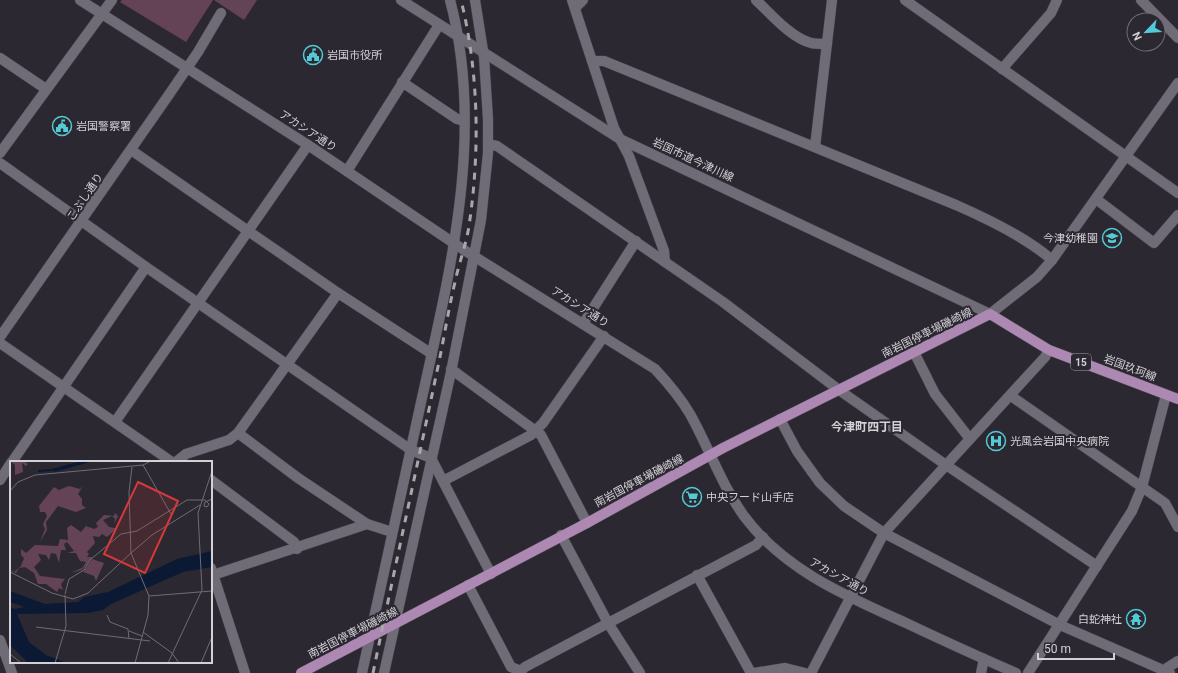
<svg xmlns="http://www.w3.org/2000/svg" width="1178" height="673" viewBox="0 0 1178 673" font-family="Roboto,'Noto Sans JP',sans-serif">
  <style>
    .green { fill: #644357 }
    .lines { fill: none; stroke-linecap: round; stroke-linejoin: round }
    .minor-casing { stroke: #46434a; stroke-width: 11 }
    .major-casing { stroke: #46434a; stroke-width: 11 }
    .minor { stroke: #706c77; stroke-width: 10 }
    .major { stroke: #ac88b3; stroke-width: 10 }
    .rail { stroke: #a9a6ac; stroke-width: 3; stroke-dasharray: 7 7; stroke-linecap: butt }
    .labels { text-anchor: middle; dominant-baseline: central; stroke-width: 4; stroke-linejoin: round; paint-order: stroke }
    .shield { fill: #2c2831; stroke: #a19ea4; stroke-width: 1 }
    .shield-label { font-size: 10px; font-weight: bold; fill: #d3d1d6 }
    .poi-label { font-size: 11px; fill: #d3d1d6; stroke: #2c2831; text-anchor: start }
    .street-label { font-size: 11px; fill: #d3d1d6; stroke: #2c2831 }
    .neighbourhood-label { font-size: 12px; font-weight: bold; fill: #d3d1d6; stroke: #2c2831 }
    .inset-river { fill: none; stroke: #0c1934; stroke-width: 2 }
    .inset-road { fill: none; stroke: #6f6c73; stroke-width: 1 }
    .view { fill: #d63939; fill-opacity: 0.15; stroke: #d63939; stroke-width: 2 }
    .inset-edge { fill: none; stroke: #d3d1d6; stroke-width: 2 }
  </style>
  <rect width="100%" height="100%" fill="#2c2831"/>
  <g class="green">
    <polygon points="122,0 213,0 186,42 120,2"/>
    <polygon points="214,0 257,0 244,20"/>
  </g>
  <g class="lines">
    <g class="minor-casing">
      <g id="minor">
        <path d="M80,0L308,145L464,250L655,369C668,383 680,397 690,414C709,448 721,484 744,516C784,570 846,596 906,623C942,640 979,657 1016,673"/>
        <polyline points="401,0 620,139 990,314 1037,277 1052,260 1178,83"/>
        <polyline points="572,0 614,128 629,156 664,251 665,262"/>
        <path d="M756,0C771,14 790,37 811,43C816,44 822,44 827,44"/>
        <polyline points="905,0 1178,193"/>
        <polyline points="1141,0 1178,38"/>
        <polyline points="575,8 583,0"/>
        <polyline points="0,58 46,89"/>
        <path d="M592,61H604L956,205C988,219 1026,237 1052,260"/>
        <polyline points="1002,69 1051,13 1057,0"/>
        <polyline points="402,82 457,119 464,121"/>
        <polyline points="488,144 497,146 723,302 839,390 946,465 1097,566"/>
        <polyline points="815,147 832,0"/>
        <polyline points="131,150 338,293 432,354"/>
        <polyline points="0,153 112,0"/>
        <polyline points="0,163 146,267 411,450 431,458 491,574"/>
        <polyline points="347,171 439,25"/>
        <polyline points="1096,199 1154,243 1178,215"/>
        <polyline points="583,324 636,241"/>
        <polyline points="0,337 168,96 198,52 221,13"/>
        <polyline points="0,343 172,462"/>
        <polyline points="914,352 935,394 970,439"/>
        <polyline points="451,369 541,435 587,523"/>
        <polyline points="1011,396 1165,503 1178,527"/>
        <polyline points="780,419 797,451 820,483 844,506 884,533 1060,625 1170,673"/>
        <polyline points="115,422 308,145"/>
        <polyline points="238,433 298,478 367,524 392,532"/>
        <polyline points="12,462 146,267"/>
        <polyline points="176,462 186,454 229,440 238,433 338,293"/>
        <polyline points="0,480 11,463"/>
        <polyline points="211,480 294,542 297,549"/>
        <polyline points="443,481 531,435 543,423 604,336"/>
        <polyline points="561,535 608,623 640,673"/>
        <polyline points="211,568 245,673"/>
        <polyline points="213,575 367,524"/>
        <polyline points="697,575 751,673"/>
        <polyline points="468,585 511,667 521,671 525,667 756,545 763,537"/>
        <polyline points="0,640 12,673"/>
        <polyline points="1166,671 1167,668 1178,661"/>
        <path d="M362,673C382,585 401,496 420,407C449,275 486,136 450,0"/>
        <polyline points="384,673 451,372 481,220 488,153 488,119 484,57 475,0"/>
        <polyline points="754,673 785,668 805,673"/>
        <polyline points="811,673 884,533 1045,357 1049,350"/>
        <polyline points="981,673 984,659"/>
        <polyline points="1028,673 1132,511 1142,487 1166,395"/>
      </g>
    </g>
    <g class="major-casing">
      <polyline id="major" points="301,673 587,523 723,448 990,314 1049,350 1178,399"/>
    </g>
    <use href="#minor" class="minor"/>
    <use href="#major" class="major"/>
    <path class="rail" d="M373,673C395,567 418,462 440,357C445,332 449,307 455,282C459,263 466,245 469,226C480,152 479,73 461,0"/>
  </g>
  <defs>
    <g id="civic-ring" transform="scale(1)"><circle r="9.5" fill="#2c2831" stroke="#52cbd7" stroke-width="1.5"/><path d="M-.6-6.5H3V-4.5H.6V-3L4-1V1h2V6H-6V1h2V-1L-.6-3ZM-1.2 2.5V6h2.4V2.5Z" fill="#52cbd7"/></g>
    <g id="school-ring" transform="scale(1)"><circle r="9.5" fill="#2c2831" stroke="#52cbd7" stroke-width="1.5"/><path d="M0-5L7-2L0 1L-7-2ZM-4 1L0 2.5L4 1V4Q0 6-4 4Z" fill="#52cbd7"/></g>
    <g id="hospital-ring" transform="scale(1)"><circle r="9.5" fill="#2c2831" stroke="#52cbd7" stroke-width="1.5"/><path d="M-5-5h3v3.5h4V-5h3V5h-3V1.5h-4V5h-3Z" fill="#52cbd7"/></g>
    <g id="supermarket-ring" transform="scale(1)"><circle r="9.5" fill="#2c2831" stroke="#52cbd7" stroke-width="1.5"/><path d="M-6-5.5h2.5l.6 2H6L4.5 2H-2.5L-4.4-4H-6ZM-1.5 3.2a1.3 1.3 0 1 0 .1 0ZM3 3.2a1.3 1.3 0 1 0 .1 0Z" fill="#52cbd7"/></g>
    <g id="temple-ring" transform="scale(1)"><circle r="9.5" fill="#2c2831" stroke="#52cbd7" stroke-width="1.5"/><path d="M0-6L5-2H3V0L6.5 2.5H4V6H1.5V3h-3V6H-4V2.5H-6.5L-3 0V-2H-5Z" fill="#52cbd7"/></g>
  </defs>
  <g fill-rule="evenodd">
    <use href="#civic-ring" x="313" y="55"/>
    <use href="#civic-ring" x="62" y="126"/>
    <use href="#school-ring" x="1112" y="238"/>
    <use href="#hospital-ring" x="996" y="441"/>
    <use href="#supermarket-ring" x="692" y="497"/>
    <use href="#temple-ring" x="1136" y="619"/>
  </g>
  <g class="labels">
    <rect class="shield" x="1071" y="354" width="20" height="16" rx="3"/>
    <g class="shield-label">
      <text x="1081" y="362">15</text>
    </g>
    <g class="poi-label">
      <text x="327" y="55">岩国市役所</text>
      <text x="76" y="126">岩国警察署</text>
      <text x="1098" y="238" text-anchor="end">今津幼稚園</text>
      <text x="1010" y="441">光風会岩国中央病院</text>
      <text x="706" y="497">中央フード山手店</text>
      <text x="1122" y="619" text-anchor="end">白蛇神社</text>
    </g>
    <g class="street-label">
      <text transform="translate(308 131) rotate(33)">アカシア通り</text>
      <text transform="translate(693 160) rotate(25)">岩国市道今津川線</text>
      <text transform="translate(85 197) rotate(-56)">こぶし通り</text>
      <text transform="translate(580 307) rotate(32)">アカシア通り</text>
      <text transform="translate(927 333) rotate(-26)">南岩国停車場磯崎線</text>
      <text transform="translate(1130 368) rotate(21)">岩国玖珂線</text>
      <text transform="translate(639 481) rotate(-28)">南岩国停車場磯崎線</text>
      <text transform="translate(839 577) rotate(29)">アカシア通り</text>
      <text transform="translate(353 633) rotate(-27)">南岩国停車場磯崎線</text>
    </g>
    <g class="neighbourhood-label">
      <text x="867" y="427">今津町四丁目</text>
    </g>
  </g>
  <g transform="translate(10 461)">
    <rect width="202" height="202" fill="#2c2831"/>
    <path d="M0,0H14L18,3L16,5L12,2L13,11L5,14V4ZM59,25L70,28L73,25L68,33L72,38V44L76,47L66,51L48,45L36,61L37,69L30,81L35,68L33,63L37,55L35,51H30L29,45L44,26L49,29ZM105,52L108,55L104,63L105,58L102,55L93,59L99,66L105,67V69L97,76L92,73L89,76L83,75L85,82L77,91L79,93L77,96H83L72,109L60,112L72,107L76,101L70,100L66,92H57L64,90L57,81L54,83L56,89H51L49,102L46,93L41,92L39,99L36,94L28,93L31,99L24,106L30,115L55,118L51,123L53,129L49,127L47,131L36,123H28L24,112L15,106L9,107L6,112L0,110V103V109L4,111L11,105L14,97L11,94V88L16,92L25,84L48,85L50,78L58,79L57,67L61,64L71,71L76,65L84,68L88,66L86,62L94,54L104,55ZM82,98L94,102L86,120L84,115L73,111Z" fill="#644357"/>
    <path d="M202,90V106L173,111L101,143L93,149L78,152L7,153L19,181L36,194L57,202H18L0,184V146L5,148L14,146L0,141V130L35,143L68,141L74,136L98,131L167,98Z" fill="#0c1934"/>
    <path class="inset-river" d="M28,10L42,9L75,0M44,10L80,0"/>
    <path class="inset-road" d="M133,4L161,53M0,30L8,21L25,14L133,4L141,0M197,46L194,45L195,41L202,38M0,111L42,132L63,138L78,132L121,92L119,31L122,6M55,133L59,118L74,109L80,99L111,73L127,70L177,39H195L199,43L197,46M139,135L202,130M97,154L100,161L118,168L119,178M26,166L140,180M119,170L132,175M133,171L162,192M162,192L169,202M0,193L11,202M45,202L56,165L55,134M125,202L138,154L139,135L121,92L142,74L190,44M158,202L192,129L188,52L202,10M191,202L202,176"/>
    <path class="view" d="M128,21L168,40L135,112L94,93Z"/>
    <rect width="202" height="202" class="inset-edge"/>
  </g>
  <g transform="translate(1146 32) rotate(245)"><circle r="19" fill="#2c2831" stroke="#6f6c73"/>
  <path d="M0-3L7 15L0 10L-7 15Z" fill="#52cbd7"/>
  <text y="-6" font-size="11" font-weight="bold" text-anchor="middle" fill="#d3d1d6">N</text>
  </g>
  <path d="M1038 653v6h76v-6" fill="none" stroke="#d3d1d6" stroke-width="2"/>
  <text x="1044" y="653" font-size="12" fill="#d3d1d6" stroke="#2c2831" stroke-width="3" paint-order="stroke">50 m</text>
</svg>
